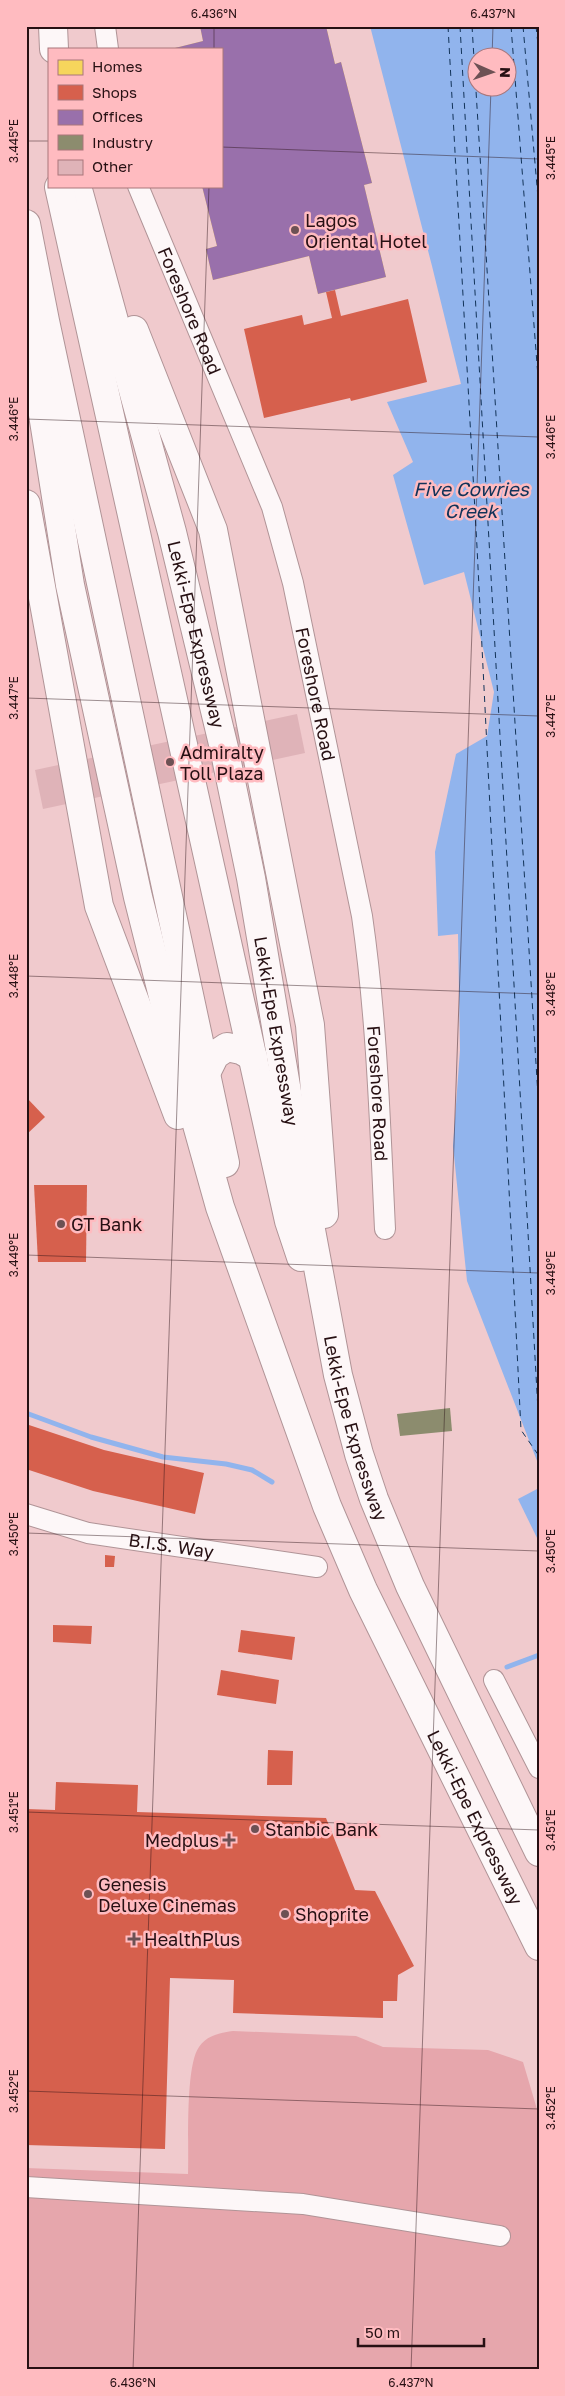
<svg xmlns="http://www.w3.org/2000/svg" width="565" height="2396" viewBox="0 0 565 2396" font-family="'Golos Text',sans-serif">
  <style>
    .green { fill: #e6a6ac }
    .water { fill: #91b4ed; fill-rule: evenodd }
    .homes { fill: #f6d55c }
    .shops { fill: #d6604d }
    .offices { fill: #9970ab }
    .industry { fill: #8c8c6e }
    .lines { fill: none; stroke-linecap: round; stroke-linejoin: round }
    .stream { stroke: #91b4ed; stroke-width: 5 }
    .ferry { stroke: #113359; stroke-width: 1; stroke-dasharray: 6 5; stroke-linecap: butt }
    .building { fill: #dfb3b8 }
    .minor-casing { stroke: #b09497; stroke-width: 22 }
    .highway-casing { stroke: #b09497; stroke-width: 30 }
    .minor { stroke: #fdf7f8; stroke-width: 20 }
    .highway { stroke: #fdf7f8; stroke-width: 28 }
    .ticks { fill: none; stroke: #271013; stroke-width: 1; stroke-opacity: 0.45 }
    .poi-dot { fill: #6d5154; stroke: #ffbbc0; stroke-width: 2 }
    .labels { text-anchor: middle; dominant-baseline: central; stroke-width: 5; stroke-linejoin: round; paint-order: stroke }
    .poi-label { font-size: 18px; fill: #271013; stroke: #ffbbc0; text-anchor: start }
    .street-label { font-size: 18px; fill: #271013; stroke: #ffbbc0 }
    .water-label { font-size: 19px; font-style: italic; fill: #113359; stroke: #ffbbc0 }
    .neatline { fill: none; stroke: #271013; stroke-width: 2 }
    .ticks-label { font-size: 12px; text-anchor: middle; fill: #271013 }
  </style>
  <rect width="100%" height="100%" fill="#f0cacd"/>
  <path class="green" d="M233,2031L356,2036L383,2047L488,2050L523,2062L539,2116V2370H26V2168L188,2174C189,2147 185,2066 199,2047C207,2035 220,2033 233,2031Z"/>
  <g class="water">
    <path d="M370,26H539V1466L467,1281L453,1146L460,1050L458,934L438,936L435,852L456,754L487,736L494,692L464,572L424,585L393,475L413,462L387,402L461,384L432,266ZM478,58H508V88H478Z"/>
    <polygon points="539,1488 539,1542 518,1499"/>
  </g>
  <polygon class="homes" points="200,26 326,26 335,64 341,62 372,183 364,185 386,277 318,294 309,256 213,280 206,249 217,246 202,186 221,186 221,49 175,48 203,41"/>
  <g class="shops">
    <polygon points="335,290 341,316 408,299 427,382 351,401 350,398 264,418 244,329 302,315 304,325 332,318 326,292"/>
    <polygon points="26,1097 45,1117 26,1135"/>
    <polygon points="34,1185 87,1185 86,1262 38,1262"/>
    <polygon points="26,1424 104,1450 204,1473 195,1514 93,1491 26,1469"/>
    <polygon points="105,1555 115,1556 114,1567 105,1567"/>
    <polygon points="53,1625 92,1626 91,1644 53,1642"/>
    <polygon points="241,1630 295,1637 292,1660 238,1652"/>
    <polygon points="221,1670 279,1680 276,1704 217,1695"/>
    <polygon points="268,1750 293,1751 292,1785 267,1785"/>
    <polygon points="56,1782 138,1785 137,1812 326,1818 355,1890 375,1891 414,1966 398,1975 397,2001 383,2001 383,2018 233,2013 234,1980 170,1978 165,2149 26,2145 26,1809 55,1810"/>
  </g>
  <polygon class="offices" points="200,26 326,26 335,64 341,62 372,183 364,185 386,277 318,294 309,256 213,280 206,249 217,246 202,186 221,186 221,49 175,48 203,41"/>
  <polygon class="industry" points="450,1408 452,1431 400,1436 397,1414"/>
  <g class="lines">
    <g class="stream">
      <polyline points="26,1413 91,1437 163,1457 226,1464 252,1470 272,1482"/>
      <polyline points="507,1667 539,1655"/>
    </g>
    <g class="ferry">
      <polyline points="448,26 477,547 521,1430 539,1456"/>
      <polyline points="460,26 539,1428"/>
      <polyline points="472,26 539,1112"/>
      <polyline points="511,26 539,390"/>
      <polyline points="523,26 539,209"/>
      <polyline points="536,26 539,54"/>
    </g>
  </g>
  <polygon class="building" points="297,714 305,753 43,809 35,770"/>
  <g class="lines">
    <g class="minor-casing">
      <g id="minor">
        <polyline points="105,26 108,49"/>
        <path id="s1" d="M138,186L272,507L293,583L362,916C377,1020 380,1124 385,1229"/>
        <path id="s2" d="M26,1514L88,1533L317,1567"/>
        <polyline points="494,1680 539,1768"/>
        <polyline points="26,2187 303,2204 500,2236"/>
      </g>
    </g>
    <g class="highway-casing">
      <g id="highway">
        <polyline points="53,26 54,49"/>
        <path id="s3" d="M77,186L172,532L224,748L251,878L303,1187L338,1375L359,1454L374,1499L410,1586L539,1852"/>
        <polyline points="59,187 289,1221 301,1257"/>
        <polyline points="26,224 45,321 225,1163"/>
        <path id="s4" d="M26,307L70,585L138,897L180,1064L220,1207L327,1506L363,1590L539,1946"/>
        <polyline points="134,330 213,530 310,1025 324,1214"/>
        <polyline points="26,504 99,906 178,1115"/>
        <polyline points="206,1073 215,1055 227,1047 241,1050 253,1057"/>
      </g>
    </g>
    <use href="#minor" class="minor"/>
    <use href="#highway" class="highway"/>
  </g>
  <path class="ticks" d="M214,49V26M492,58L493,26M26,141H49M221,147L539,159M26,419L539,437M26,698L539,716M26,976L539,994M26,1255L539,1273M26,1533L539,1551M26,1812L539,1830M26,2091L539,2109M26,2369L43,2370M133,2370L209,186M411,2370L491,88"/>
  <g class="poi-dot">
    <circle cx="295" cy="230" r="5"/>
    <circle cx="170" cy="762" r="5"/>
    <circle cx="61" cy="1224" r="5"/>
    <circle cx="255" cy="1829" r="5"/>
    <path d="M226.5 1832.5h5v5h5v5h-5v5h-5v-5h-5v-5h5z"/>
    <circle cx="88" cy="1894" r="5"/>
    <circle cx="285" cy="1914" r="5"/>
    <path d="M131.5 1931.5h5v5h5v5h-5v5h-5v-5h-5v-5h5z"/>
  </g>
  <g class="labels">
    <g class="poi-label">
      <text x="305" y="220">Lagos<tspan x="305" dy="21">Oriental Hotel</tspan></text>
      <text x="180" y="752">Admiralty<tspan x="180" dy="21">Toll Plaza</tspan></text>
      <text x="71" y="1224">GT Bank</text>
      <text x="265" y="1829">Stanbic Bank</text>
      <text x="219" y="1840" text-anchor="end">Medplus</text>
      <text x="98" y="1884">Genesis<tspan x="98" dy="21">Deluxe Cinemas</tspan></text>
      <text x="295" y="1914">Shoprite</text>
      <text x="144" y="1939">HealthPlus</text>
    </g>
    <g class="street-label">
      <text stroke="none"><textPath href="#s1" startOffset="135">Foreshore Road</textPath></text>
      <text stroke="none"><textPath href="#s3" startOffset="464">Lekki-Epe Expressway</textPath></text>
      <text stroke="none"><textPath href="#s1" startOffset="540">Foreshore Road</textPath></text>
      <text stroke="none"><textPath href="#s3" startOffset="869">Lekki-Epe Expressway</textPath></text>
      <text stroke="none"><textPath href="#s1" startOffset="945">Foreshore Road</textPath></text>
      <text stroke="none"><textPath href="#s3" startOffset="1274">Lekki-Epe Expressway</textPath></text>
      <text stroke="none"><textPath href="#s2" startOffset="149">B.I.S. Way</textPath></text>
      <text stroke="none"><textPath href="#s4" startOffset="1584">Lekki-Epe Expressway</textPath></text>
    </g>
    <g class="water-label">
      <text x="471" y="488">Five Cowries<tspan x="471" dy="22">Creek</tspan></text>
    </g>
  </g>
  <rect width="565" height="2396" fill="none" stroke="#ffbbc0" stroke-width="55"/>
  <rect x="48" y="48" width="175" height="140" fill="#ffbbc0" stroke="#a9777b"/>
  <rect x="58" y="60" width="25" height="15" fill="#f6d55c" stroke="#a9777b"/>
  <text x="92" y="72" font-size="15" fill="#271013">Homes</text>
  <rect x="58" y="85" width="25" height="15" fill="#d6604d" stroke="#a9777b"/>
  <text x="92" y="98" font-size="15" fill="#271013">Shops</text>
  <rect x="58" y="110" width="25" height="15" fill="#9970ab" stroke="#a9777b"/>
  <text x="92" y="122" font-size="15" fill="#271013">Offices</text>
  <rect x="58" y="135" width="25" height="15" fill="#8c8c6e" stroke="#a9777b"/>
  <text x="92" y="148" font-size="15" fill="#271013">Industry</text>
  <rect x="58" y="160" width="25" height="15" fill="#dfb3b8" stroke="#a9777b"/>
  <text x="92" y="172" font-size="15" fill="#271013">Other</text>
  <g transform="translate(492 72) rotate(92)"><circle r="24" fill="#ffbbc0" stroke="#a9777b"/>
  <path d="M0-4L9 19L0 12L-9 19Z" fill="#6d5154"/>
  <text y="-8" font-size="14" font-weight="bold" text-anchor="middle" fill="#271013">N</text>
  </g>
  <path d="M358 2338v8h126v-8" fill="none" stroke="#271013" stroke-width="2.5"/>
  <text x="365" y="2338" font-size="15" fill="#271013" stroke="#ffbbc0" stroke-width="4" paint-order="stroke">50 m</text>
  <rect x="28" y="28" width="510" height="2340" class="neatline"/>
  <g class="ticks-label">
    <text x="214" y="18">6.436°N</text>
    <text x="493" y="18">6.437°N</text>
    <text transform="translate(14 141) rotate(-90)" y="4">3.445°E</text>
    <text transform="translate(551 158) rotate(-90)" y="4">3.445°E</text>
    <text transform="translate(14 419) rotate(-90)" y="4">3.446°E</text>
    <text transform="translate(551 437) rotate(-90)" y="4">3.446°E</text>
    <text transform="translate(14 698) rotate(-90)" y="4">3.447°E</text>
    <text transform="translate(551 716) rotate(-90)" y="4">3.447°E</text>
    <text transform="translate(14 976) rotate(-90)" y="4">3.448°E</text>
    <text transform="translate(551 994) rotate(-90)" y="4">3.448°E</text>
    <text transform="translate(14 1255) rotate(-90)" y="4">3.449°E</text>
    <text transform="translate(551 1273) rotate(-90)" y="4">3.449°E</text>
    <text transform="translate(14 1534) rotate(-90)" y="4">3.450°E</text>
    <text transform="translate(551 1551) rotate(-90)" y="4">3.450°E</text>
    <text transform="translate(14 1812) rotate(-90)" y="4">3.451°E</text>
    <text transform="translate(551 1830) rotate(-90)" y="4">3.451°E</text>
    <text transform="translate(14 2091) rotate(-90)" y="4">3.452°E</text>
    <text transform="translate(551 2108) rotate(-90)" y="4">3.452°E</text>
    <text x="133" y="2387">6.436°N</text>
    <text x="411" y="2387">6.437°N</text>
  </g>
</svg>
